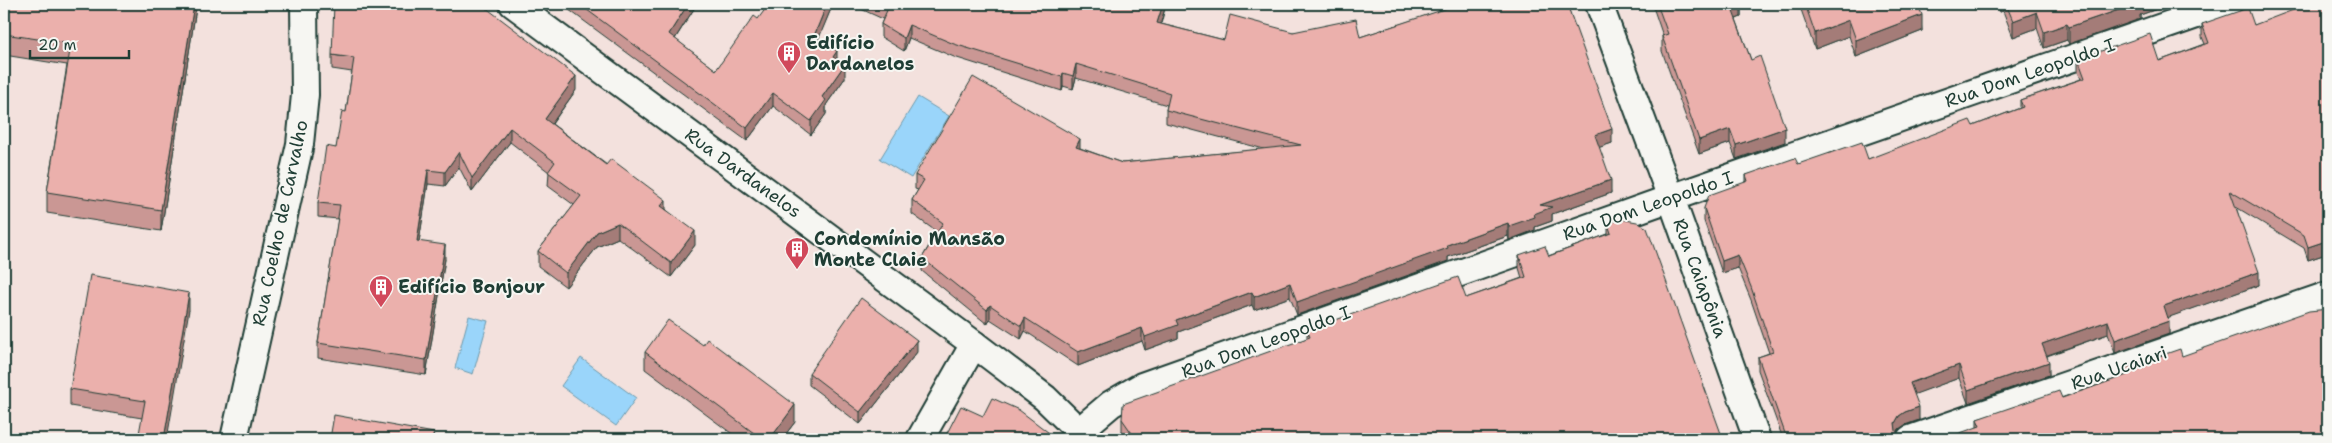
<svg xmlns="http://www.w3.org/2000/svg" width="2332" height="443" viewBox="0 0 2332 443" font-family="'Shantell Sans',sans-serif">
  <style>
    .water { fill: #9ad5fa; stroke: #6998ab }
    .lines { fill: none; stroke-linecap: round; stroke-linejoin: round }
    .minor-casing { stroke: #1f3d34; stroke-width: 30 }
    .minor { stroke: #f6f6f2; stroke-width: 26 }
    .wall { fill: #ca9794; stroke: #1f3d34 }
    .shaded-wall { fill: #a47b78; stroke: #1f3d34 }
    .building { fill: #ebb0ac; stroke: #1f3d34 }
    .labels { text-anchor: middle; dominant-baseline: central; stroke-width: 4; stroke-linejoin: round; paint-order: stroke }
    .poi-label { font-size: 18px; font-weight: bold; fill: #1f3d34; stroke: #f6f6f2; text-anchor: start }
    .street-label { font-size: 18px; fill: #1f3d34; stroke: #f6f6f2 }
  </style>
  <rect width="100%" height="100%" fill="#f3e1dd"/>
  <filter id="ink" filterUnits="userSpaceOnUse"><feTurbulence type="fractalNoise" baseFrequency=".02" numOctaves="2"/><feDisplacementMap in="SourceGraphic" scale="10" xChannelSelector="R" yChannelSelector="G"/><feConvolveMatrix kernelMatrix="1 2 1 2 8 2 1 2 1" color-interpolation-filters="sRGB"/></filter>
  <g filter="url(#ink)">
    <g class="water">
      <polygon points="918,97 949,116 911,178 880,159"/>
      <polygon points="469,316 488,321 473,374 455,368"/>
      <polygon points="581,358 636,398 616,426 561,386"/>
    </g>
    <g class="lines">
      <g class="minor-casing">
        <g id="minor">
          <polyline points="513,4 974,344 1045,398 1087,439"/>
          <polyline points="1599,4 1671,198 1757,439"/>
          <polyline points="1079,431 1111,404 1142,386 1671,198 2228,4"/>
          <polyline points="234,439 300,144 305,95 304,4"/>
          <polyline points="920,439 974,344"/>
          <polyline points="1910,439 2328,295"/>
        </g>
      </g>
      <use href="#minor" class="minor"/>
    </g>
    <g class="wall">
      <polygon points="4,4 196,4 196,8 161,231 47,213 47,192 67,65 4,55"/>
      <polygon points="561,4 697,4 675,39 716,70 758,19 833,4 818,39 837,59 845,78 826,105 826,114 811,135 773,106 747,141"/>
      <polygon points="850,4 1166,4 1161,24 1224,40 1293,32 1360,37 1450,8 1450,6 1452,5 1452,4 1567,4 1612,143 1599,147 1611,193 1552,214 1552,221 1535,227 1535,230 1509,240 1508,236 1448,257 1448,261 1297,315 1290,297 1254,310 1252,305 1178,332 1178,338 1145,350 1142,341 1078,366 1025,331 1021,339 990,319 987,324 922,271 922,258 937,232 912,214 912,200 918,190 915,189 915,175 1080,148 1122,163 1264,149 1166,123 1166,110 1167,105 1076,78 1073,89 1063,86 1062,91 954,57 909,38 904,51 881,37 881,24 883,19"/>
      <polygon points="1652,4 1741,4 1741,17 1736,19 1751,60 1785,142 1736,159 1730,143 1699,154 1662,51 1662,36 1663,36"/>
      <polygon points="1799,4 1933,4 1920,9 1922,31 1856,57 1849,36 1815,49"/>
      <polygon points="1997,4 2171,4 2140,15 2140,19 2069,44 2067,40 2044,48 2037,28 2013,37 2003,11 2000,12"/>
      <polygon points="2328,4 2328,261 2326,254 2308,260 2304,248 2236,207 2259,285 2168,317 2169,334 2115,353 2108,334 2047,356 2049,375 1968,403 1959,378 1914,394 1919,420 1905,425 1899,429 1897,433 1901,438 1904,439 1783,439 1758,370 1758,357 1769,353 1751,300 1738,268 1722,273 1704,221 1704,208 1746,182 1746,175 1798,164 1868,159 1973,126 2020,108 2020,100 2081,79 2078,72 2078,59 2159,61 2205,44 2202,37 2202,24 2254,25"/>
      <polygon points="332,55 576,90 552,124 666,209 695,245 671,277 618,238 597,247 566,287 538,266 538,251 574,205 548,186 549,172 510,142 472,192 459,167 445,186 428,184 419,241 445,259 426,375 318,358 318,343 338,219 318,217 318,203 336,148 346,112 352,72 332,69"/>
      <polygon points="1608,224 1723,439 1127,439 1122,432 1122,419 1307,338 1307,330 1466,298 1522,278 1519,268 1519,255 1549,256 1608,234"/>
      <polygon points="189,310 142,418 70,406 70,389"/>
      <polygon points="645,352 795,422 782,439 739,439 645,369"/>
      <polygon points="917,352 860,424 809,385 809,373"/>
      <polygon points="2182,356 1977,427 1977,419 2062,398 2125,376 2125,368"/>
    </g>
    <g class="shaded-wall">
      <polygon points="194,4 196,4 196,8 161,231 161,210"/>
      <polygon points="688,4 697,4 669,48 669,34"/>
      <polygon points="827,4 833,4 814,50 814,36"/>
      <polygon points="1163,4 1166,4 1157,37 1157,23"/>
      <polygon points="1739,4 1741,4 1741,17 1731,21 1731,6"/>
      <polygon points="1914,4 1933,4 1914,11"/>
      <polygon points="2000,4 2003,4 2003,11 2000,12"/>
      <polygon points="2136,4 2171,4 2140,15 2140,19 2069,44 2069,27"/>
      <polygon points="2037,12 2037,28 2013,37 2013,21"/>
      <polygon points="1922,15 1922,31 1856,57 1856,40"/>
      <polygon points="1849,20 1849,36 1815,49 1815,33"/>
      <polygon points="2067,24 2067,40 2044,48 2044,32"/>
      <polygon points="909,25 909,38 904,51 904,38"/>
      <polygon points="837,51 837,65 833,57"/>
      <polygon points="845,64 845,78 826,105 826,114 811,135 811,121 822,97"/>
      <polygon points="1076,64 1076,78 1073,89 1073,76"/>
      <polygon points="1063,73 1063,86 1062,91 1062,77"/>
      <polygon points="576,76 576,90 545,133 545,119"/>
      <polygon points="773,93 773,106 747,141 747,128"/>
      <polygon points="510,128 510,142 472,192 472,178"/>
      <polygon points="1785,128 1785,142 1736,159 1736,145"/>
      <polygon points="1612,129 1612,143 1595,149 1595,135"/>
      <polygon points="1730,129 1730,143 1699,154 1699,140"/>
      <polygon points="1080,139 1080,152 1076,147"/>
      <polygon points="459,152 459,167 445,186 445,172"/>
      <polygon points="428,170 428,184 417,255 417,241"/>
      <polygon points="1611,180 1611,193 1552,214 1552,221 1535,227 1535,230 1509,240 1509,226 1534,214 1540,205"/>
      <polygon points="666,200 666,214 661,206"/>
      <polygon points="618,223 618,238 597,247 566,287 566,273 597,232"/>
      <polygon points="1508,223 1508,236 1448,257 1448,261 1297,315 1297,302 1447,245"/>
      <polygon points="695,231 695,245 671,277 671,263"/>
      <polygon points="2326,241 2326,254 2308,260 2308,247"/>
      <polygon points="445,245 445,259 426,375 426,360"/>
      <polygon points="1738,255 1738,268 1722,273 1722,261"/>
      <polygon points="2259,272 2259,285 2164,319 2164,306"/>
      <polygon points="1290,283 1290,297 1254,310 1254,297"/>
      <polygon points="1252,292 1252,305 1178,332 1178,338 1145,350 1145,337 1176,320"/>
      <polygon points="189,293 189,310 167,439 164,439"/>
      <polygon points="990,305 990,319 987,324 987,310"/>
      <polygon points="1025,318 1025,331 1021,339 1021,326"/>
      <polygon points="2108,321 2108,334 2042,357 2042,344"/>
      <polygon points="2169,321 2169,334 2115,353 2115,340"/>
      <polygon points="1142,328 1142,341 1078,366 1078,352"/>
      <polygon points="917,340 917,352 860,424 860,412"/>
      <polygon points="2049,362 2049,375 1968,403 1968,390"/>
      <polygon points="1959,365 1959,378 1910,396 1910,383"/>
      <polygon points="795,405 795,422 782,439 770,439"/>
      <polygon points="1919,407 1919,420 1905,425 1899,429 1895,436 1895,423 1899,416 1905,412"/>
    </g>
    <g class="building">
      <polygon points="4,4 194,4 161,210 47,192 71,44 4,34"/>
      <polygon points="334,4 481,4 576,76 545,119 606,165 611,159 666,200 661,206 695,231 671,263 618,223 597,232 566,273 538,251 581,196 548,172 555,162 510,128 472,178 459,152 445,172 428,170 417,241 445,245 426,360 318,343 340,205 318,203 326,146 336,148 342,111 346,112 354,58 332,55"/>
      <polygon points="579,4 688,4 669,34 716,70 754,16 758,19 769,4 827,4 814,36 837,51 833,57 845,64 822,97 826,100 811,121 773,93 747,128"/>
      <polygon points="879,4 1163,4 1157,23 1224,40 1230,15 1293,32 1356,19 1360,37 1451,7 1450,6 1456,4 1567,4 1612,129 1595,135 1611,180 1540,205 1552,207 1534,214 1535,217 1509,226 1508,223 1447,245 1448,248 1297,302 1290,283 1254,297 1252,292 1176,320 1178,325 1145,337 1142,328 1078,352 1025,318 1021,326 990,305 987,310 922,258 943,223 912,200 924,180 915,175 973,77 1080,139 1076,147 1122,163 1301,145 1166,110 1170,93 1076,64 1073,76 1063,73 1062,77 954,44 909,25 904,38 881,24 888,8"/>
      <polygon points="1657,4 1739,4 1731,6 1751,60 1760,56 1785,128 1736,145 1730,129 1699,140 1662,36 1668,34"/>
      <polygon points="1805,4 1918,4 1922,15 1856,40 1849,20 1815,33"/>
      <polygon points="2006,4 2136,4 2069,27 2067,24 2044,32 2037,12 2013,21"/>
      <polygon points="2309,4 2328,4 2328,248 2326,241 2308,247 2304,235 2230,191 2259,272 2164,306 2169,321 2115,340 2108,321 2042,344 2049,362 1968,390 1959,365 1910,383 1919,407 1905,412 1899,416 1895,423 1896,431 1901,438 1904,439 1801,439 1801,437 1795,439 1787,439 1758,357 1773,352 1751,287 1738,255 1722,261 1704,208 1709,195 1748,181 1746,175 1795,158 1798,164 1862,142 1868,159 1970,120 1973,126 2023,107 2020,100 2085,78 2078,59 2150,34 2159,61 2209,43 2202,24 2248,8 2254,25"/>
      <polygon points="1620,219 1637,222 1647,228 1723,439 1136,439 1122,419 1123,404 1310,337 1307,330 1458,277 1466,298 1526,277 1519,255 1545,246 1549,256 1611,233 1608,224"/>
      <polygon points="90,275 189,293 164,439 138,439 145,401 70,389"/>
      <polygon points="861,298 917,340 860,412 809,373"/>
      <polygon points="2328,309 2328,439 1943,439 1980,426 1977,419 2059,391 2062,398 2127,375 2125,368 2180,349 2182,356 2309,311"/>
      <polygon points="668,320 703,345 707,339 795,405 770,439 762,439 645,352"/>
      <polygon points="992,398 1019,410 1057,439 944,439 961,406 983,416"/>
      <polygon points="334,415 434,433 432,439 330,439"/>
      <polygon points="1929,435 1930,439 1918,439"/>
    </g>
  </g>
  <defs>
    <g id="building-pin" transform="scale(1.25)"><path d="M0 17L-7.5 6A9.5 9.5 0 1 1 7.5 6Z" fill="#d1495b" stroke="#f6f6f2"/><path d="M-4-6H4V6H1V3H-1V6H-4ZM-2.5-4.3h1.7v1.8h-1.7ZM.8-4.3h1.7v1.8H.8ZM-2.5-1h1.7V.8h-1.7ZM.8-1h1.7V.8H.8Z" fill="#fff"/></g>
  </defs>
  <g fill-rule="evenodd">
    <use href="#building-pin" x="789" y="53"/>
    <use href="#building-pin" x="797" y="249"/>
    <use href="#building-pin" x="381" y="287"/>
  </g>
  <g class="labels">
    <g class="poi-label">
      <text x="806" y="43">Edifício<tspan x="806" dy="21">Dardanelos</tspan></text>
      <text x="814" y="239">Condomínio Mansão<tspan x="814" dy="21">Monte Claie</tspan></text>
      <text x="398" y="287">Edifício Bonjour</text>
    </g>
    <g class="street-label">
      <text transform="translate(2030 73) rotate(-19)">Rua Dom Leopoldo I</text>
      <text transform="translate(743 173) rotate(36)">Rua Dardanelos</text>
      <text transform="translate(1648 206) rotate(-19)">Rua Dom Leopoldo I</text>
      <text transform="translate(280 223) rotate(-78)">Rua Coelho de Carvalho</text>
      <text transform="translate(1700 278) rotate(70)">Rua Caiapônia</text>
      <text transform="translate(1266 342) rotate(-20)">Rua Dom Leopoldo I</text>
      <text transform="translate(2119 368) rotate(-19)">Rua Ucaiari</text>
    </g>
  </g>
  <rect width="2332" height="443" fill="none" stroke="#f6f6f2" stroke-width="20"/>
  <rect x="10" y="10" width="2312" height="423" fill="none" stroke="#1f3d34" stroke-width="2" filter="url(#ink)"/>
  <path d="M30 50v8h99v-8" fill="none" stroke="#1f3d34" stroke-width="2.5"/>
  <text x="38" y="50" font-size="15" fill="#1f3d34" stroke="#f6f6f2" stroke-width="4" paint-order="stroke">20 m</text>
</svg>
